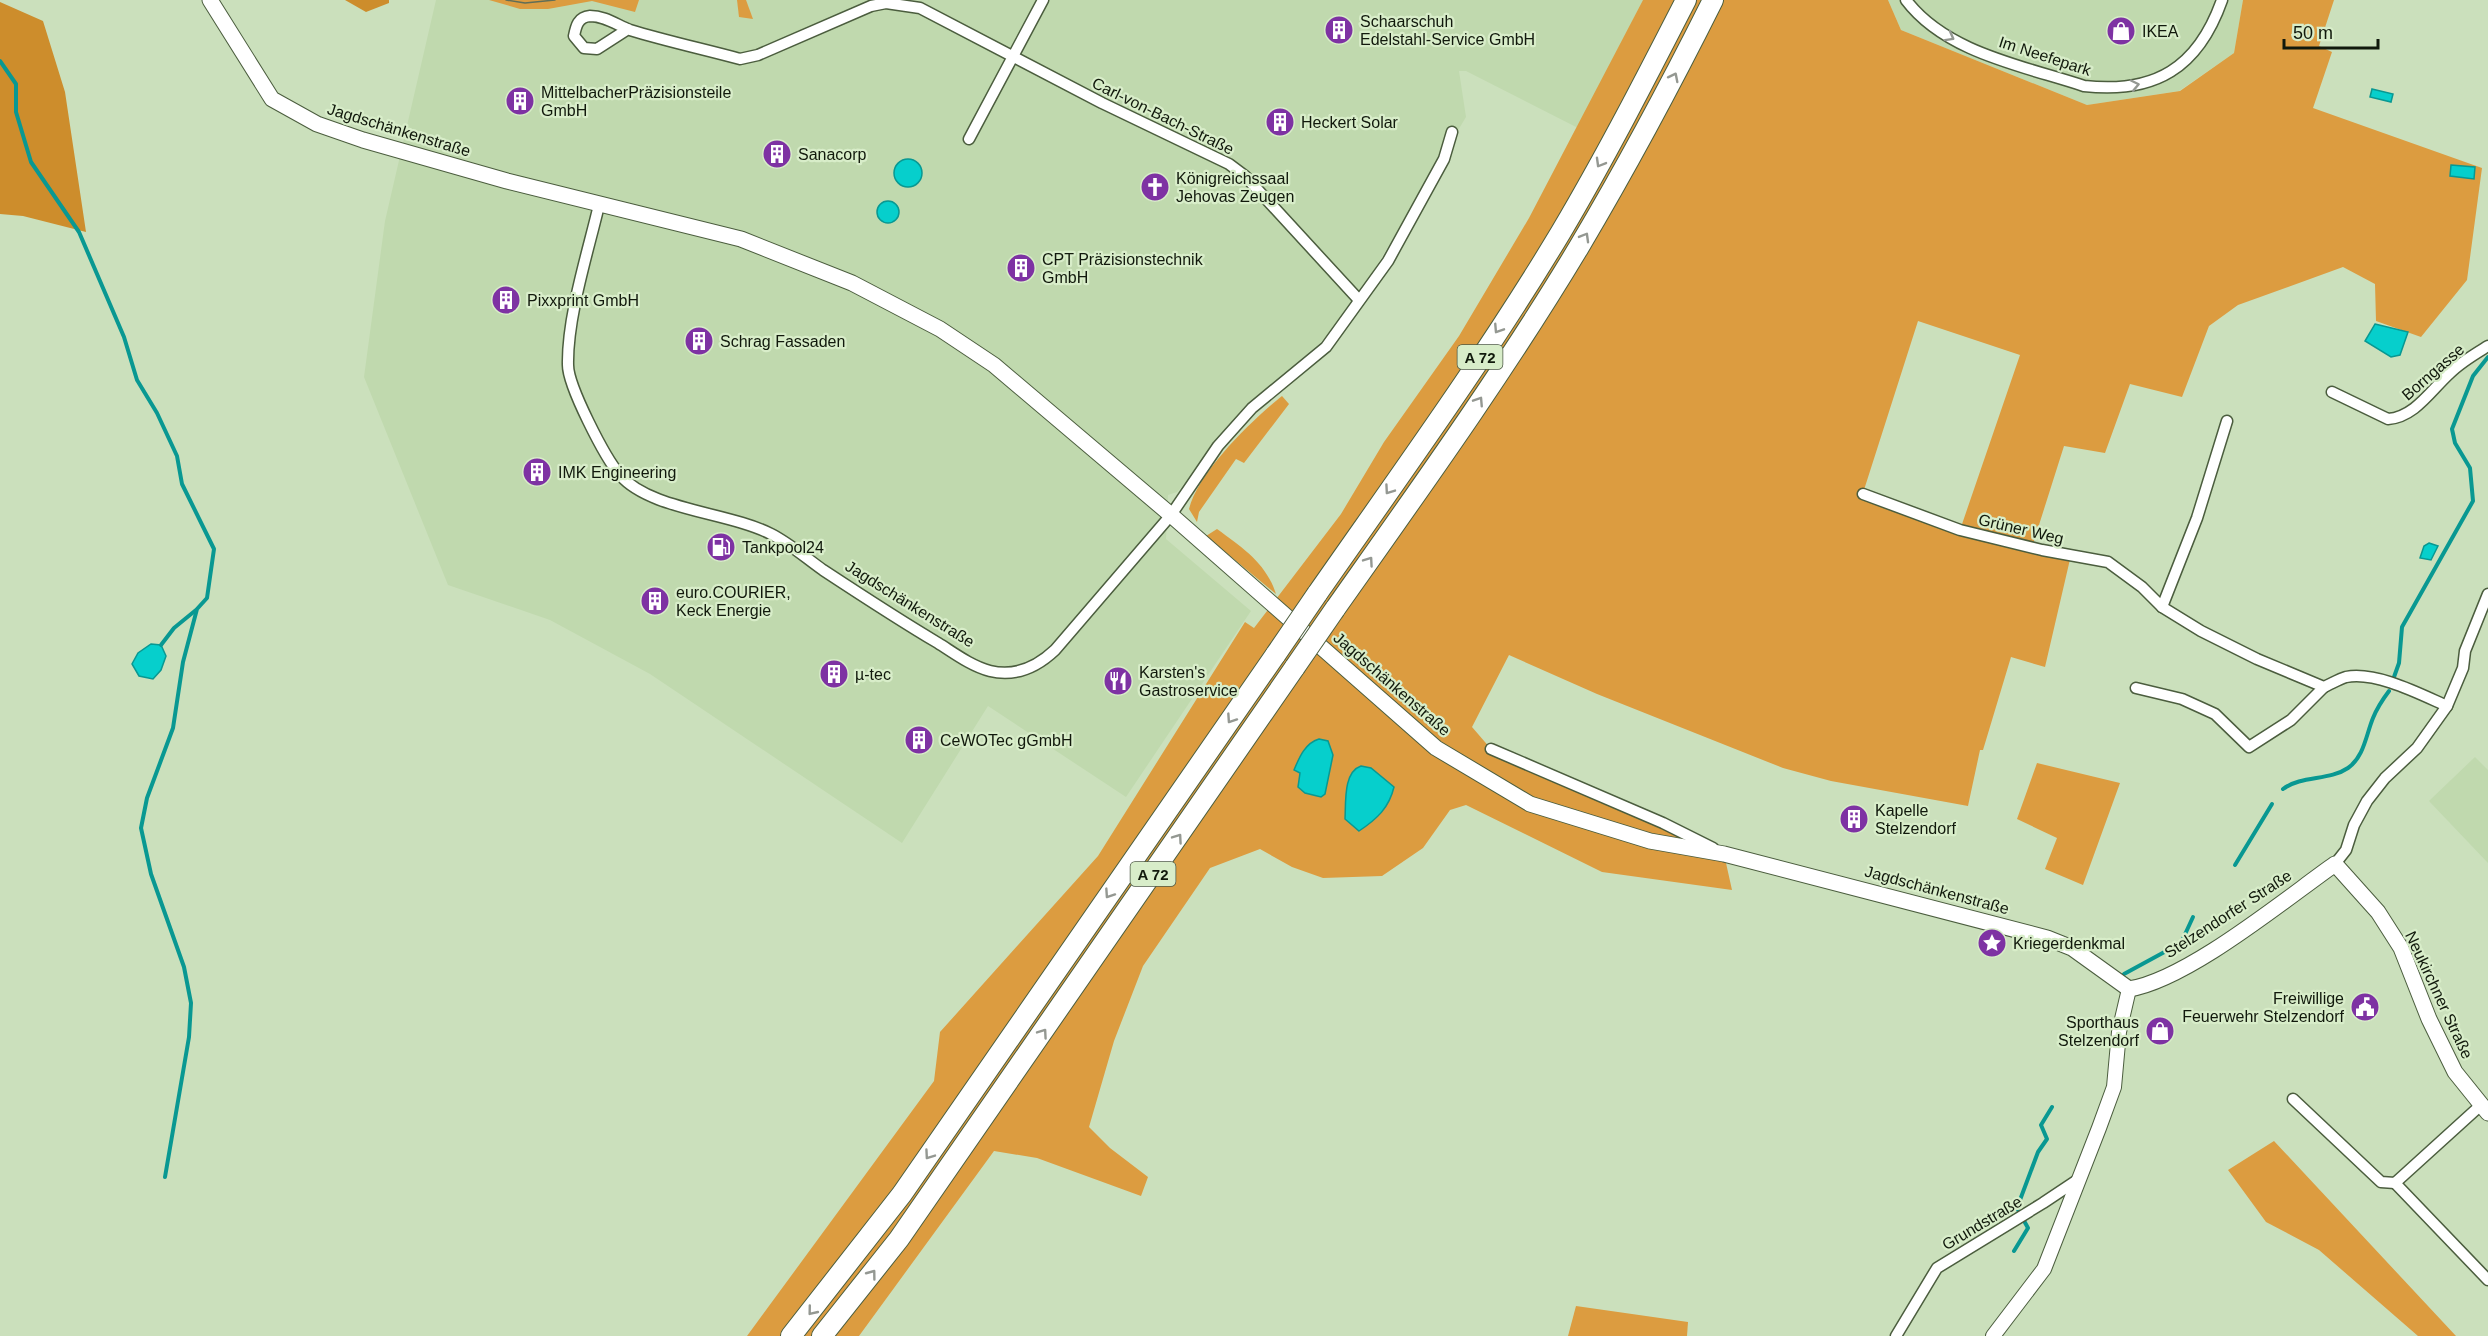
<svg xmlns="http://www.w3.org/2000/svg" width="2488" height="1336" viewBox="0 0 2488 1336" font-family="Arial,sans-serif">
  <style>
    .built { fill: #c0d9ae }
    .green { fill: #dc9c40; fill-rule: evenodd }
    .forest { fill: #cd8d2c }
    .water { fill: #06cfcc; stroke: #099892; stroke-width: 1.5 }
    .lines { fill: none; stroke-linecap: round; stroke-linejoin: round }
    .stream { stroke: #099892; stroke-width: 4 }
    .minor-casing { stroke: #4b5d3e; stroke-width: 13 }
    .tertiary-casing { stroke: #4b5d3e; stroke-width: 16 }
    .secondary-casing { stroke: #4b5d3e; stroke-width: 17 }
    .motorway-casing { stroke: #4b5d3e; stroke-width: 22 }
    .minor { stroke: #fff; stroke-width: 10 }
    .tertiary { stroke: #fff; stroke-width: 14 }
    .secondary { stroke: #fff; stroke-width: 15 }
    .motorway { stroke: #fff; stroke-width: 20 }
    .tram { stroke: #606e57; stroke-width: 1.5 }
    .motorway-bridge-casing { stroke: #4b5d3e; stroke-width: 22; stroke-linecap: butt }
    .motorway-bridge { stroke: #fff; stroke-width: 20 }
    .oneway { stroke: #949892 }
    .labels { text-anchor: middle; dominant-baseline: central; stroke-width: 4.5; stroke-linejoin: round; paint-order: stroke }
    .shield { fill: #d8edc9; stroke: #4d5945; stroke-width: 1.5 }
    .shield-label { font-size: 15px; font-weight: bold; fill: #11190c }
    .poi-label { font-size: 16px; fill: #11190c; stroke: #d8edc9; text-anchor: start }
    .street-label { font-size: 16px; fill: #11190c; stroke: #d8edc9 }
  </style>
  <rect width="100%" height="100%" fill="#cbe0bc"/>
  <g class="built">
    <polygon points="436,0 1643,0 1578,128 1466,71 1459,71 1466,117 1371,275 1339,321 1320,343 1247,404 1214,441 1185,483 1177,492 1168,495 1166,539 1251,611 1126,797 988,706 902,843 650,674 550,620 448,585 364,377 385,221"/>
    <polygon points="1888,0 2243,0 2234,53 2179,91 2087,105 1901,30"/>
    <polygon points="2475,757 2488,770 2488,863 2429,801"/>
  </g>
  <g class="green">
    <polygon points="489,0 639,0 635,12 592,1 548,9 520,9"/>
    <polygon points="737,0 746,0 753,19 739,17"/>
    <path d="M1643,0H1888L1901,30L2087,105L2180,91L2234,53L2243,0H2334L2319,46L2332,52L2313,108L2482,168L2467,280L2421,337L2376,321L2375,284L2343,267L2238,305L2209,326L2182,397L2130,384L2105,453L2064,446L2032,547L2071,555L2045,667L2011,657L1983,750H1980L1968,806L1831,781L1783,768L1597,694L1509,655L1472,727L1491,749L1724,854L1732,890L1602,872L1466,805L1450,810L1423,848L1382,876L1323,878L1292,867L1260,849L1210,868L1143,966L1114,1041L1089,1127L1110,1148L1148,1177L1141,1196L1037,1158L994,1151L859,1336H747L934,1081L940,1032L1098,856L1245,622L1254,628L1341,514L1384,442L1459,336L1529,218ZM1918,321L2020,355L1960,530L1863,493Z"/>
    <path d="M1282,396L1289,404L1244,463L1236,459L1199,512L1197,522L1189,509C1198,472 1253,419 1282,396Z"/>
    <path d="M1217,529C1243,548 1266,563 1276,594L1206,536Z"/>
    <polygon points="2037,763 2120,783 2083,885 2045,869 2057,838 2017,819"/>
    <polygon points="2274,1141 2456,1336 2418,1336 2319,1250 2266,1222 2228,1170"/>
    <polygon points="1576,1306 1688,1322 1687,1336 1568,1336"/>
  </g>
  <g class="forest">
    <polygon points="345,0 389,0 389,3 366,12"/>
    <polygon points="0,2 43,21 65,92 86,232 23,216 0,214"/>
  </g>
  <g class="water">
    <polygon points="2372,89 2393,94 2391,102 2370,97"/>
    <circle cx="908" cy="173" r="14"/>
    <polygon points="2451,165 2475,167 2474,179 2450,176"/>
    <circle cx="888" cy="212" r="11"/>
    <polygon points="2375,324 2408,332 2400,355 2391,357 2365,341"/>
    <polygon points="2429,543 2438,546 2431,560 2420,558 2424,546"/>
    <polygon points="151,644 161,645 166,656 161,670 153,679 139,676 132,664 138,653"/>
    <path d="M1319,739L1328,741L1333,755L1325,794L1321,797L1305,793L1298,787L1300,773L1294,770C1299,758 1305,743 1319,739Z"/>
    <path d="M1361,766L1371,768L1394,787C1389,808 1377,819 1359,831L1345,819C1346,803 1343,772 1361,766Z"/>
  </g>
  <g class="lines">
    <g class="stream">
      <polyline points="0,61 16,84 16,112 31,162 79,232 124,337 137,380 157,413 177,456 182,484 214,549 207,598 197,609 183,662 173,728 147,798 141,828 151,874 184,967 191,1003 189,1037 165,1177"/>
      <polyline points="161,645 174,628 196,610"/>
      <polyline points="2394,677 2399,663 2402,627 2473,501 2470,468 2455,443 2452,429 2473,376 2488,357"/>
      <path d="M2283,789C2302,775 2329,781 2348,768C2364,757 2366,735 2373,718C2377,708 2383,699 2389,691"/>
      <polyline points="2235,865 2272,804"/>
      <polyline points="2124,974 2181,943 2193,917"/>
      <polyline points="2014,1251 2028,1228 2017,1208 2038,1152 2047,1139 2041,1125 2052,1107"/>
    </g>
    <g class="minor-casing">
      <g id="minor">
        <path d="M1906,0C1946,53 2024,66 2084,86C2155,94 2198,68 2222,0"/>
        <path d="M628,29L597,49L584,48L574,36C576,26 578,17 590,16C605,16 617,25 630,30C666,41 703,49 740,59L758,55L871,6L886,3L920,8L1102,103L1229,164L1245,176L1359,300"/>
        <polyline points="969,139 1043,0"/>
        <path d="M599,205C588,252 567,317 568,365C568,386 605,458 620,475C650,510 728,512 771,534C789,543 806,558 823,570C861,595 899,620 938,643C954,653 971,666 990,671C1015,677 1037,667 1055,650L1171,515L1218,446L1252,408L1326,347L1388,261L1444,159L1452,132"/>
        <path d="M2332,392L2388,419C2415,417 2431,390 2450,373C2461,362 2475,354 2488,346"/>
        <path d="M1863,494L1960,530L2042,550L2108,562L2142,587L2162,607L2201,631L2257,659L2324,687C2331,684 2339,679 2346,677C2376,671 2420,694 2447,706"/>
        <polyline points="2162,607 2197,518 2227,421"/>
        <polyline points="2136,688 2182,699 2215,714 2249,747 2291,720 2324,687"/>
        <polyline points="1491,749 1663,823 1713,848"/>
        <polyline points="2335,864 2346,850 2354,825 2367,801 2385,778 2417,748 2447,706 2463,668 2465,651 2488,594"/>
        <polyline points="2293,1099 2381,1182 2395,1183 2481,1105"/>
        <polyline points="2395,1183 2488,1280"/>
        <polyline points="1896,1336 1937,1268 2043,1203 2079,1179"/>
      </g>
    </g>
    <g class="tertiary-casing">
      <polyline id="tertiary" points="1993,1336 2044,1269 2099,1128 2114,1087 2119,1032 2129,989"/>
    </g>
    <g class="secondary-casing">
      <path id="secondary" d="M210,0L272,99L317,124L363,140L507,181L741,239L852,283L940,329L994,365L1171,515L1436,748L1530,804L1650,841L1724,854L2047,938L2072,948L2129,989C2187,980 2284,900 2335,864L2378,912L2401,948L2429,1019L2455,1072L2488,1113"/>
    </g>
    <g class="motorway-casing">
      <g id="motorway">
        <path d="M1317,594C1400,475 1486,357 1561,232C1606,156 1646,78 1686,0"/>
        <path d="M1335,609C1419,490 1504,372 1579,247C1627,166 1671,84 1713,0"/>
        <polyline points="791,1336 902,1194 1276,654"/>
        <polyline points="822,1336 899,1239 1295,667"/>
      </g>
    </g>
    <use href="#minor" class="minor"/>
    <use href="#tertiary" class="tertiary"/>
    <use href="#secondary" class="secondary"/>
    <use href="#motorway" class="motorway"/>
    <polyline class="tram" points="506,0 525,3 555,0"/>
    <g class="motorway-bridge-casing">
      <g id="motorway-bridge">
        <polyline points="1276,654 1317,594"/>
        <polyline points="1295,667 1335,609"/>
      </g>
    </g>
    <use href="#motorway-bridge" class="motorway-bridge"/>
  </g>
  <defs><path id="oneway-chevron" d="M-2-3.5L2.5 0L-2 3.5" fill="none" stroke-width="1.6" stroke-linecap="round" stroke-linejoin="round" transform="scale(1.5)"/></defs>
  <g class="oneway">
    <use href="#oneway-chevron" transform="translate(1950 37) rotate(29)"/>
    <use href="#oneway-chevron" transform="translate(1674 77) rotate(-63)"/>
    <use href="#oneway-chevron" transform="translate(2135 85) rotate(-12)"/>
    <use href="#oneway-chevron" transform="translate(1600 163) rotate(120)"/>
    <use href="#oneway-chevron" transform="translate(1585 237) rotate(-60)"/>
    <use href="#oneway-chevron" transform="translate(1498 329) rotate(123)"/>
    <use href="#oneway-chevron" transform="translate(1479 401) rotate(-57)"/>
    <use href="#oneway-chevron" transform="translate(1389 490) rotate(125)"/>
    <use href="#oneway-chevron" transform="translate(1369 561) rotate(-55)"/>
    <use href="#oneway-chevron" transform="translate(1231 719) rotate(124)"/>
    <use href="#oneway-chevron" transform="translate(1178 838) rotate(-55)"/>
    <use href="#oneway-chevron" transform="translate(1109 894) rotate(124)"/>
    <use href="#oneway-chevron" transform="translate(1043 1033) rotate(-55)"/>
    <use href="#oneway-chevron" transform="translate(929 1155) rotate(125)"/>
    <use href="#oneway-chevron" transform="translate(872 1274) rotate(-53)"/>
    <use href="#oneway-chevron" transform="translate(812 1311) rotate(129)"/>
  </g>
  <defs>
    <g id="building-disc" transform="scale(1.5)"><circle r="9.5" fill="#7e32a3" stroke="#d8edc9"/><path d="M-4-6H4V6H1V3H-1V6H-4ZM-2.5-4.3h1.7v1.8h-1.7ZM.8-4.3h1.7v1.8H.8ZM-2.5-1h1.7V.8h-1.7ZM.8-1h1.7V.8H.8Z" fill="#fff"/></g>
    <g id="shop-disc" transform="scale(1.5)"><circle r="9.5" fill="#7e32a3" stroke="#d8edc9"/><path d="M-5-2.5h2.3a2.7 3.5 0 0 1 5.4 0H5L5.5 6h-11ZM-1.5-2.5h3a1.5 2.3 0 0 0-3 0Z" fill="#fff"/></g>
    <g id="church-disc" transform="scale(1.5)"><circle r="9.5" fill="#7e32a3" stroke="#d8edc9"/><path d="M-1.2-6h2.4v3.5h3.3v2.4h-3.3V6h-2.4V-.1h-3.3v-2.4h3.3Z" fill="#fff"/></g>
    <g id="fuel-disc" transform="scale(1.5)"><circle r="9.5" fill="#7e32a3" stroke="#d8edc9"/><path d="M-5.5-6h7V0h2V4h1.3V-2.5L3-4.5l.8-.8L6-3V5H2.5V1h-1V6h-7ZM-4.2-4.7v3.2H.2V-4.7Z" fill="#fff"/></g>
    <g id="restaurant-disc" transform="scale(1.5)"><circle r="9.5" fill="#7e32a3" stroke="#d8edc9"/><path d="M-5-6h1v4h1v-4h1v4h1v-4h1v5L-1.5 .5V6h-2V.5L-5-1ZM5-6V6H3V1.5H1.5Q1.5-4 5-6Z" fill="#fff"/></g>
    <g id="sight-disc" transform="scale(1.5)"><circle r="9.5" fill="#7e32a3" stroke="#d8edc9"/><path d="M0-6L1.8-2.2L6-1.7L2.9 1.2L3.7 5.4L0 3.3L-3.7 5.4L-2.9 1.2L-6-1.7L-1.8-2.2Z" fill="#fff"/></g>
    <g id="civic-disc" transform="scale(1.5)"><circle r="9.5" fill="#7e32a3" stroke="#d8edc9"/><path d="M-.6-6.5H3V-4.5H.6V-3L4-1V1h2V6H-6V1h2V-1L-.6-3ZM-1.2 2.5V6h2.4V2.5Z" fill="#fff"/></g>
  </defs>
  <g fill-rule="evenodd">
    <use href="#building-disc" x="1339" y="30"/>
    <use href="#shop-disc" x="2121" y="31"/>
    <use href="#building-disc" x="520" y="101"/>
    <use href="#building-disc" x="1280" y="122"/>
    <use href="#building-disc" x="777" y="154"/>
    <use href="#church-disc" x="1155" y="187"/>
    <use href="#building-disc" x="1021" y="268"/>
    <use href="#building-disc" x="506" y="300"/>
    <use href="#building-disc" x="699" y="341"/>
    <use href="#building-disc" x="537" y="472"/>
    <use href="#fuel-disc" x="721" y="547"/>
    <use href="#building-disc" x="655" y="601"/>
    <use href="#building-disc" x="834" y="674"/>
    <use href="#restaurant-disc" x="1118" y="681"/>
    <use href="#building-disc" x="919" y="740"/>
    <use href="#building-disc" x="1854" y="819"/>
    <use href="#sight-disc" x="1992" y="943"/>
    <use href="#civic-disc" x="2365" y="1007"/>
    <use href="#shop-disc" x="2160" y="1031"/>
  </g>
  <g class="labels">
    <g class="shield">
      <rect x="1457.5" y="345" width="45" height="24" rx="4.5"/>
      <rect x="1130.5" y="862" width="45" height="24" rx="4.5"/>
    </g>
    <g class="shield-label">
      <text x="1480" y="357">A 72</text>
      <text x="1153" y="874">A 72</text>
    </g>
    <g class="poi-label">
      <text x="1360" y="21">Schaarschuh<tspan x="1360" dy="18">Edelstahl-Service GmbH</tspan></text>
      <text x="2142" y="31">IKEA</text>
      <text x="541" y="92">MittelbacherPräzisionsteile<tspan x="541" dy="18">GmbH</tspan></text>
      <text x="1301" y="122">Heckert Solar</text>
      <text x="798" y="154">Sanacorp</text>
      <text x="1176" y="178">Königreichssaal<tspan x="1176" dy="18">Jehovas Zeugen</tspan></text>
      <text x="1042" y="259">CPT Präzisionstechnik<tspan x="1042" dy="18">GmbH</tspan></text>
      <text x="527" y="300">Pixxprint GmbH</text>
      <text x="720" y="341">Schrag Fassaden</text>
      <text x="558" y="472">IMK Engineering</text>
      <text x="742" y="547">Tankpool24</text>
      <text x="676" y="592">euro.COURIER,<tspan x="676" dy="18">Keck Energie</tspan></text>
      <text x="1139" y="672">Karsten's<tspan x="1139" dy="18">Gastroservice</tspan></text>
      <text x="855" y="674">µ-tec</text>
      <text x="940" y="740">CeWOTec gGmbH</text>
      <text x="1875" y="810">Kapelle<tspan x="1875" dy="18">Stelzendorf</tspan></text>
      <text x="2013" y="943">Kriegerdenkmal</text>
      <text x="2344" y="998" text-anchor="end">Freiwillige<tspan x="2344" dy="18">Feuerwehr Stelzendorf</tspan></text>
      <text x="2139" y="1022" text-anchor="end">Sporthaus<tspan x="2139" dy="18">Stelzendorf</tspan></text>
    </g>
    <g class="street-label">
      <text transform="translate(2045 56) rotate(18)">Im Neefepark</text>
      <text transform="translate(1163 116) rotate(26)">Carl-von-Bach-Straße</text>
      <text transform="translate(399 130) rotate(17)">Jagdschänkenstraße</text>
      <text transform="translate(2433 372) rotate(-41)">Borngasse</text>
      <text transform="translate(2021 529) rotate(13)">Grüner Weg</text>
      <text transform="translate(910 604) rotate(32)">Jagdschänkenstraße</text>
      <text transform="translate(1392 684) rotate(41)">Jagdschänkenstraße</text>
      <text transform="translate(1937 890) rotate(15)">Jagdschänkenstraße</text>
      <text transform="translate(2228 914) rotate(-33)">Stelzendorfer Straße</text>
      <text transform="translate(2439 995) rotate(65)">Neukirchner Straße</text>
      <text transform="translate(1982 1223) rotate(-31)">Grundstraße</text>
    </g>
  </g>
  <path d="M2284 39v9h94v-9" fill="none" stroke="#11190c" stroke-width="3"/>
  <text x="2293" y="39" font-size="18" fill="#11190c" stroke="#d8edc9" stroke-width="4.5" paint-order="stroke">50 m</text>
</svg>
